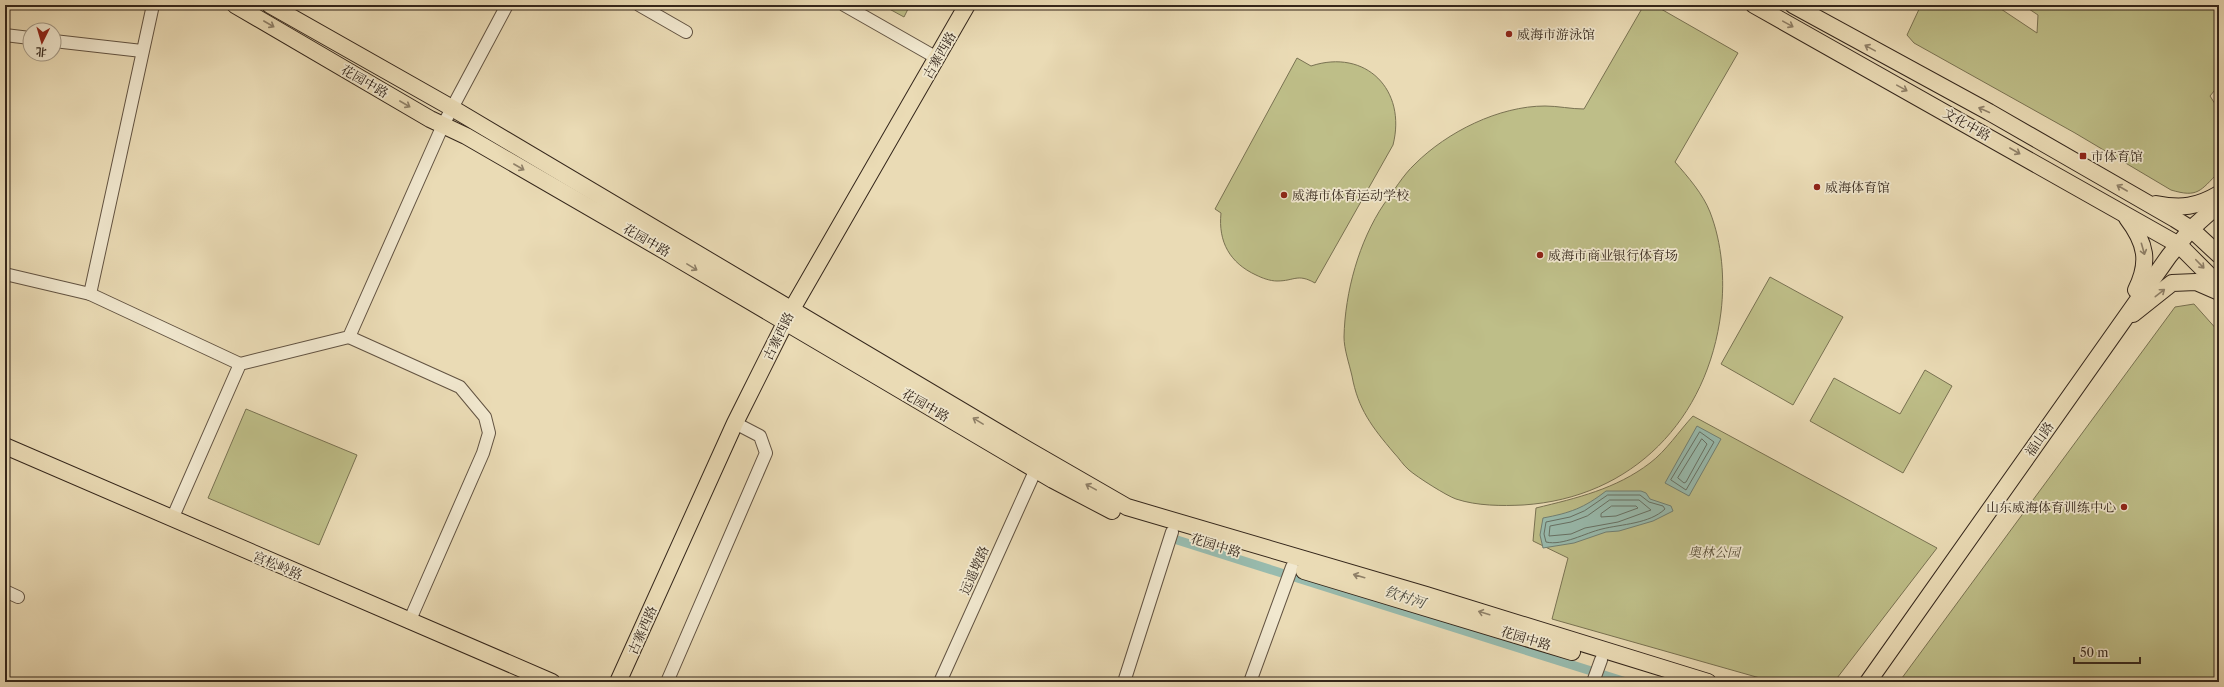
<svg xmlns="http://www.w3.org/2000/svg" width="2224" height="687" viewBox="0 0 2224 687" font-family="'Libre Caslon Text','Noto Serif SC',serif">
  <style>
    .green { fill: #bebe88; stroke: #797252 }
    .water { fill: #98bbae; stroke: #707f73 }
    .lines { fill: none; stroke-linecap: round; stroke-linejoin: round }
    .shore { stroke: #667064; stroke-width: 1 }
    .canal { stroke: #98bbae; stroke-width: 9 }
    .minor-casing { stroke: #625342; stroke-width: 14 }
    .major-casing { stroke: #34261b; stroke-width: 18 }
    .minor { stroke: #f1e8cf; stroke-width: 12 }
    .major { stroke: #eadbb5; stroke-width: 16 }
    .oneway { stroke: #8f8068 }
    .poi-dot { fill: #8f2418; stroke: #f1e8cf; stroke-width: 1.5 }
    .labels { text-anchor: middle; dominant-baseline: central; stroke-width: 3.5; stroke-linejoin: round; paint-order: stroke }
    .poi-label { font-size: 13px; fill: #34261b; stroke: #f1e8cf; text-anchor: start }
    .street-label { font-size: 13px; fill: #34261b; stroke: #f1e8cf }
    .park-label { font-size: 13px; font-style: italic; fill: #564c36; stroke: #f1e8cf }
    .water-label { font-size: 14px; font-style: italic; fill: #4d4b40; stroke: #f1e8cf }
  </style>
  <rect width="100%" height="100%" fill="#eadbb5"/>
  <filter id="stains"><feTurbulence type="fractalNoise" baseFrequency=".005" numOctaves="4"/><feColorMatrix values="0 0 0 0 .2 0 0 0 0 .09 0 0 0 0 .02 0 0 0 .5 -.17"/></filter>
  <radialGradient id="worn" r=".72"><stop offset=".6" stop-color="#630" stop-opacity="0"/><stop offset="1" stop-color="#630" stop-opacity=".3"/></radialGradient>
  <g class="green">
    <polygon points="882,5 910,5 904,17"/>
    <path d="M1644,5H1654L1738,53L1675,162C1688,177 1703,194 1710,212C1722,243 1725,279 1721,312C1708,419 1633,498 1523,505C1502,506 1477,506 1456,499C1447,496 1417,477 1409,470C1403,465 1399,458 1394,453C1372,427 1358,409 1352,376C1349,363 1344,349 1344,337C1345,292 1359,241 1384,204C1394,191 1403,175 1415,164C1447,132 1499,106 1545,106C1558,106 1571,109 1584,109Z"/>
    <path d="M1921,5H1995L2037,33L2038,15L2023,5H2219V85L2210,96L2219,110V172C2200,191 2198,198 2171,190L2075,133L1914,43L1907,35Z"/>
    <path d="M1297,58L1311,66C1366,48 1407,90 1393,145L1315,283C1297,273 1295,281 1277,281C1270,281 1262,278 1256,275C1230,263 1218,242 1221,213L1215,209Z"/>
    <polygon points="1770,277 1843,317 1793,405 1721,364"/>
    <polygon points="2194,304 2219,332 2219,682 1899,682 2175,307"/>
    <polygon points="1925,370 1952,386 1903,473 1810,421 1834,378 1900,414"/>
    <polygon points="246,409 357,455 319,545 208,498"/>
    <path d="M1693,416L1937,548L1834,682H1774L1552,619L1568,558L1533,541L1536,508C1577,498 1616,489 1650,463C1666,451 1679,431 1693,416Z"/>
  </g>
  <g class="water">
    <polygon points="1697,426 1721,439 1689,496 1665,483"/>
    <path d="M1606,491H1641L1646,493L1650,499L1671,506L1673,511L1653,521L1619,531L1606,532L1574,543L1543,548L1540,535L1543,518C1570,513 1584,508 1606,491Z"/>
  </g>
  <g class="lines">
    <g class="shore">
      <polygon points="1700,432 1714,442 1686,490 1671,480"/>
      <polygon points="1702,439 1707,444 1686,482 1684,483 1678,478"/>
      <path d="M1608,495H1640L1649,502L1663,506L1665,509C1649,524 1622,524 1602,529C1585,533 1563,546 1546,542L1544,534L1546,522L1570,517L1584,511Z"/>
      <polygon points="1610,500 1639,500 1651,510 1618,522 1585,528 1571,534 1549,536 1550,526 1571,522 1587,516"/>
      <polygon points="1612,506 1636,506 1638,508 1616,516 1601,517 1601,514"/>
    </g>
    <polyline class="canal" points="1174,539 1626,682"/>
    <g class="minor-casing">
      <g id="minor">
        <polyline points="639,5 686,32"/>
        <polyline points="844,5 937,58"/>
        <polyline points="5,35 30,38"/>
        <polyline points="54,41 142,51"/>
        <polyline points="5,274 90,294 153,5"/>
        <polyline points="90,294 240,364"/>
        <polyline points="349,337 460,387 485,417 489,433 483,453 409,622"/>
        <polyline points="172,519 240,364 349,337 443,125 507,5"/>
        <polyline points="5,591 18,597"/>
        <polyline points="667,682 766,453 760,436 735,423"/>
        <polyline points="940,682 1036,469"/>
        <polyline points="1124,682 1172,532"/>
        <polyline points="1250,682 1292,567"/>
        <polyline points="1593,682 1601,660"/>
      </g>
    </g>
    <g class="major-casing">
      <g id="major">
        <polyline points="235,5 430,119 466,136 663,250 1053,480 1112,511"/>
        <polyline points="270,5 452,108 1028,450 1127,507 1426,595 1708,682"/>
        <polyline points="1754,5 2179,245 2219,285"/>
        <polyline points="1793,5 1989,112 2175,219 2191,229 2219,255"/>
        <path d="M2156,204C2181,209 2197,207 2219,194"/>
        <path d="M2127,218C2146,243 2150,262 2136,290"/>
        <polyline points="2133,314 2172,283 2196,282 2219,292"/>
        <polyline points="5,446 552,682"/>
        <polyline points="1304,571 1572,652"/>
        <polyline points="618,682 735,423 792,309 967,5"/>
        <polyline points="1868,682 2169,256 2191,229 2219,204"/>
      </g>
    </g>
    <use href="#minor" class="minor"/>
    <use href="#major" class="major"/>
  </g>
  <defs><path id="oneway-shaft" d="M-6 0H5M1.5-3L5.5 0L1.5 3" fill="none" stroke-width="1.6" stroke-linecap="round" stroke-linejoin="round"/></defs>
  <g class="oneway">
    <use href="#oneway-shaft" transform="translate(269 24) rotate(30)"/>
    <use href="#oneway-shaft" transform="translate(1788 24) rotate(29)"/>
    <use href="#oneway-shaft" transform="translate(1870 48) rotate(-151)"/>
    <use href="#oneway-shaft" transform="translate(1902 88) rotate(29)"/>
    <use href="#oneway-shaft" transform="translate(405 104) rotate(30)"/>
    <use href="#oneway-shaft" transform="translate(1984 110) rotate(-156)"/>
    <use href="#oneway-shaft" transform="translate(2015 151) rotate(30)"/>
    <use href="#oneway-shaft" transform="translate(519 167) rotate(30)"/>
    <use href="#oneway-shaft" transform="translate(2122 188) rotate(-150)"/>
    <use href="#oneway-shaft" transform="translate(2143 249) rotate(74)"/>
    <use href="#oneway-shaft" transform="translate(2200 264) rotate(46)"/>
    <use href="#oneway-shaft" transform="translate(692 267) rotate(31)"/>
    <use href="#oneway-shaft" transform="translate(2160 293) rotate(-38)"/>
    <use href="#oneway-shaft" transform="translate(978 421) rotate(-149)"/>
    <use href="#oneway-shaft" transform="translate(1091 487) rotate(-151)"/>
    <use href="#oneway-shaft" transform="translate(1359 576) rotate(-164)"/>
    <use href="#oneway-shaft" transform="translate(1484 613) rotate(-163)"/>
  </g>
  <g class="poi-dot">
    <circle cx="1509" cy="34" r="4"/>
    <rect x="2079" y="152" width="8" height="8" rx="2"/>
    <circle cx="1817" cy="187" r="4"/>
    <circle cx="1284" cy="195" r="4"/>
    <circle cx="1540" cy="255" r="4"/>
    <circle cx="2124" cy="507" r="4"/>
  </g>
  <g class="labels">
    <g class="poi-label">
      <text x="1517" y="34">威海市游泳馆</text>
      <text x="2091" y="156">市体育馆</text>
      <text x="1825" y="187">威海体育馆</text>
      <text x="1292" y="195">威海市体育运动学校</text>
      <text x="1548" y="255">威海市商业银行体育场</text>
      <text x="2116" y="507" text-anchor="end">山东威海体育训练中心</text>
    </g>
    <g class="street-label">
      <text transform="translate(939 55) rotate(-60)">古寨西路</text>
      <text transform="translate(365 81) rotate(30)">花园中路</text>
      <text transform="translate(1967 124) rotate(29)">文化中路</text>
      <text transform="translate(647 240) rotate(30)">花园中路</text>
      <text transform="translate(778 336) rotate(-64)">古寨西路</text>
      <text transform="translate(926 405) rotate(30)">花园中路</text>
      <text transform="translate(2039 439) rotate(-55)">福山路</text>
      <text transform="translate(1216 545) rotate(17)">花园中路</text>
      <text transform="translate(278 565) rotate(23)">宫松岭路</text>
      <text transform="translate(974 570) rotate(-66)">远遥墩路</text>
      <text transform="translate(642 630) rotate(-66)">古寨西路</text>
      <text transform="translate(1526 638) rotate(17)">花园中路</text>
    </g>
    <g class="park-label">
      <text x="1714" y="552">奥林公园</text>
    </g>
    <g class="water-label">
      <text transform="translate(1405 597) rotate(18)">钦村河</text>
    </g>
  </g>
  <rect width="2224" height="687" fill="none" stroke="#eadbb5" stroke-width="20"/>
  <rect x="6" y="6" width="2212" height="675" fill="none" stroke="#34261b" stroke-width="2"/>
  <rect x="10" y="10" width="2204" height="667" fill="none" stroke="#34261b"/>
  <g transform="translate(42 42) rotate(185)"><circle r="19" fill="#f1e8cf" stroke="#a59a87"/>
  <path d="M0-3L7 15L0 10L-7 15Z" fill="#8f2418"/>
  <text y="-6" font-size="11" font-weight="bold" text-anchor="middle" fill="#34261b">北</text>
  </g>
  <path d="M2074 657v6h66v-6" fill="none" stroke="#34261b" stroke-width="2"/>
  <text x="2080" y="657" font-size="12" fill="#34261b" stroke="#f1e8cf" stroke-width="3" paint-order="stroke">50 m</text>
  <rect width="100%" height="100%" filter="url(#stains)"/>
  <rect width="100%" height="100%" fill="url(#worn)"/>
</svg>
